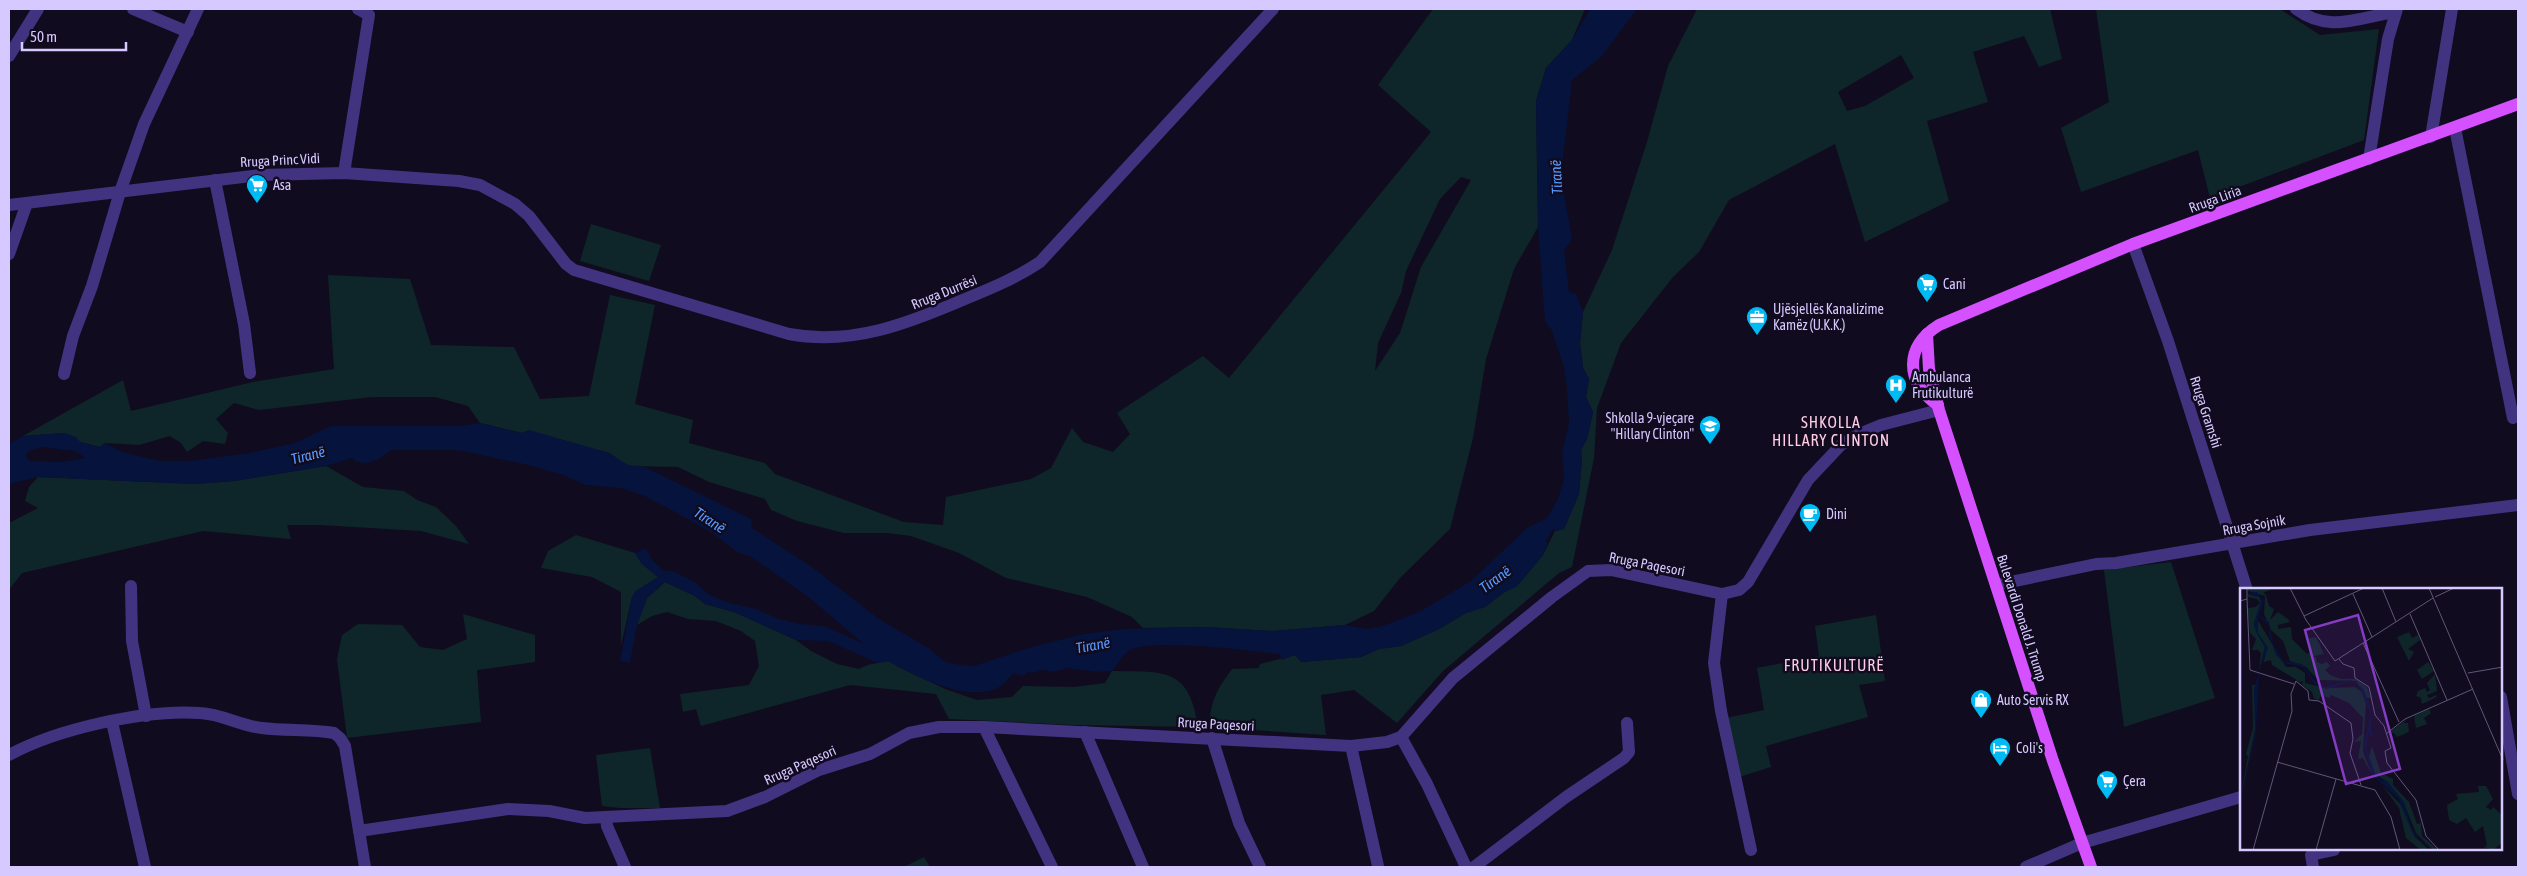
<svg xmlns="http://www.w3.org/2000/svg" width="2527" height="876" viewBox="0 0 2527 876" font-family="'Asap Condensed',sans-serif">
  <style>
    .green { fill: #0e2629; fill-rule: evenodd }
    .water { fill: #06133c; fill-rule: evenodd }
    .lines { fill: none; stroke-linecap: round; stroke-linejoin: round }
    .minor { stroke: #413380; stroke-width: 12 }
    .major { stroke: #d550ff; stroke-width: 12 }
    .labels { text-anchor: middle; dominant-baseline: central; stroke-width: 5; stroke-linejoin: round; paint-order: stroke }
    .street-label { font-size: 14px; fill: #d6c9ff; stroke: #110b1f }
    .poi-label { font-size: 14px; fill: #d6c9ff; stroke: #110b1f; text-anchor: start }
    .water-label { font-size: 15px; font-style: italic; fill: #579aff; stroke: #110b1f }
    .quarter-label { font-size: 16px; letter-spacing: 1px; fill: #ffcbe5; stroke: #110b1f }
    .inset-road { fill: none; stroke: #605779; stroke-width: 1 }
    .view { fill: #843cc5; fill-opacity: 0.15; stroke: #843cc5; stroke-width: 2.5 }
    .inset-edge { fill: none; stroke: #d6c9ff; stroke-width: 2.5 }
  </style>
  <rect width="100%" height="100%" fill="#110b1f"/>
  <g class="green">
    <path d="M1433,9H1585L1572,40L1546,68L1536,101L1538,227L1514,269L1486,359L1473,438L1450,529L1400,578L1374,611L1345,625L1273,631L1204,627L1143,628L1132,617L1087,597L1006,578L959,553L911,536L887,533H844L797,521L771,510L765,499L709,482L678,467L628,466L609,453L527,431L522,433L480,423L468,406L435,397H372L259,410L234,403L216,419L228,433L225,444L203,441L187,452L181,443L170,436L139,445L105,443L100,447L80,442L64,433L23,436L123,380L131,411L253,382L334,369L328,275L410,279L431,345L514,347L540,399L589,396L610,295L655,305L635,404L693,420L689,443L765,463L775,474L904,522L943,525L946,497L1031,479L1051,468L1072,428L1083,442L1113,452L1130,434L1117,413L1203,356L1229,378L1431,132L1378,85ZM1461,177L1471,180L1421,267L1400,333L1375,371L1378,343L1401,293L1406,271L1440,199Z"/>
    <path d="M1697,9H2050L2062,59L2039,67L2024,36L1973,52L1988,102L1927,121L1949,201L1865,242L1835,144L1729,200L1699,252L1673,277L1621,343L1597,408L1594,458L1572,567L1559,573L1443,671L1397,723L1354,690L1321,695L1326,735L1209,727C1211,700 1216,691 1232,669L1259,668L1260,664L1295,655L1302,662L1361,657L1379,649L1401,646L1439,629L1466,613L1485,607L1503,593L1517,586L1543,555L1555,531L1564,529L1579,494L1582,459L1581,450L1587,439L1593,412L1586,397L1589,379L1583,368L1580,343L1583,312L1612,250L1647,142L1668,66ZM1901,55L1914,78L1865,106L1847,111L1838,92Z"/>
    <polygon points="2096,9 2280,9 2320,35 2379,29 2364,140 2210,198 2198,150 2081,192 2061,128 2109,102"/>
    <polygon points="591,224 661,245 649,281 580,261"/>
    <polygon points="326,466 363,487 404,491 417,500 436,507 456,526 469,544 421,531 320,525 287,525 291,539 203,531 22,573 9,590 9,523 38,508 25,501 29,487 38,477 195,484 234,481"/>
    <polygon points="576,535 635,553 642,564 658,577 636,591 632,597 621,645 621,592 592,577 541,568 548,551"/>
    <polygon points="2171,562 2215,698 2124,727 2104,570"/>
    <path d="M665,582L695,596L705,604L734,612L796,640L811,651L837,664L859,669C869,663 876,664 888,661L945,689L977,700L1012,697L1023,686L1074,687L1105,683L1112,671C1165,672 1189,667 1198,727L1073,725L949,719L936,694L850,685L701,726L696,709L683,712L680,694L749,685L759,666L755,641L741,631L716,621L688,619L667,612L652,616L637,625L647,598Z"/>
    <polygon points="463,614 535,635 535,662 477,670 481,722 347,738 337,659 342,635 358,624 402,625 420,647 443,650 467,639"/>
    <polygon points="1876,615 1885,681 1859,685 1868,717 1766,746 1771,767 1739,777 1726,718 1764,710 1757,668 1819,656 1815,626"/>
    <polygon points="650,748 660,808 620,808 602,806 596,755"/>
    <polygon points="924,857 930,867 904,867"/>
  </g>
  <path class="water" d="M1590,9H1637L1601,57L1572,80L1561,175L1572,240L1564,250L1569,292L1576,294L1583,312L1580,343L1583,368L1589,379L1586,397L1593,412L1587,439L1581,450L1582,459L1579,494L1564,529L1555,531L1553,529L1545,542H1548L1543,555L1517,586L1503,593L1485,607L1466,613L1439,629L1401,646L1379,649L1361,657L1301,662L1295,655L1282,660L1280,654C1252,651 1152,638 1130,650C1123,654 1117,665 1112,671L1097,672L1067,668L1054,672L1043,670L1032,673L1030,671L1022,676L1014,673C1008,679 1001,688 993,690C962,700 914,676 888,661L878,663L828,641L796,640L734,612L705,604L695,596L665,582L647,598L637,625L630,663L620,661L632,597L636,591L658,577L642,564L635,553L646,548L652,560L664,571H673L695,582L708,594L726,602L756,609L779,619L800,624L824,626L864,644L807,596L750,556L739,553L712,533L686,518L645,496L621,488L586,485L563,475L528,465L458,450H392L377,460L367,463L357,462L352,458L326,466L234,481L195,484L38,477L9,484V444L23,436L64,433L76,437L80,442L100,447L105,443L122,452L160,461H190L250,453L295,443L331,426H459L480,423L522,433L529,430L609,453L628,465L645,467L751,519L752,528L812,567L879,619L930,649L945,662L961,665L974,666L1032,647L1084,634L1125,629L1204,627L1273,631L1345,625L1367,629L1383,626L1421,611L1471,581L1527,528L1547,518L1558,499L1564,479L1562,453L1569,423L1567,389L1564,367L1552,331L1545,321L1538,227L1536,101L1546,68L1572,40ZM43,447L74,451L86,458L61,462L29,461L26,455L29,451Z"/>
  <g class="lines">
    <g class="minor">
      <polyline points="133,9 188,32"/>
      <path d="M2296,9C2330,34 2358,17 2396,12"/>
      <polyline points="9,56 38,9"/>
      <polyline points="2455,128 2513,418"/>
      <polyline points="2431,137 2452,9"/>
      <polyline points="2369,159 2388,39 2397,9"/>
      <polyline points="344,173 369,15 358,9"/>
      <polyline points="215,180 244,324 250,373"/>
      <path d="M9,205L260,175L344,173L459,181L480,185L515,204L529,216L566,264L574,270L789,334C852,346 909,323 965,299C992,288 1016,278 1040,262L1273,9"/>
      <polyline points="2133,244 2168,341 2247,590"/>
      <polyline points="9,254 27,203"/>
      <polyline points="64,374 73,336 92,286 120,192 144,124 198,9"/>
      <polyline points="1996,585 2096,564 2116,563 2310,530 2518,505"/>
      <polyline points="131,586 132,641 146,716"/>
      <polyline points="1722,594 1714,663 1721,711 1751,850"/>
      <polyline points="2501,697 2518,794"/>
      <polyline points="112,722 145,867"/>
      <polyline points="984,727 1052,867"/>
      <polyline points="1085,732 1143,867"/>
      <polyline points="1401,737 1427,784 1466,867"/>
      <polyline points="1212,738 1239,823 1260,867"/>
      <polyline points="1351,746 1378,866"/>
      <path d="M9,755C57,729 145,709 200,713C222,714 241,726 262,728C286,731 311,729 334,733L340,738L345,746L365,867"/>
      <polyline points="606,817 607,826 625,867"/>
      <polyline points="359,831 508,809 549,811 585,818 727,811 765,797 819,770 870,754 909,733 939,727 984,727 1351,746 1387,742 1401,737 1453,678 1552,597 1588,571 1611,570 1722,594 1739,590 1748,582 1808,480 1841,445 1859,434 1881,425 1939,410"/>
      <polyline points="1474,867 1566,797 1624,758 1629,752 1627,723"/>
      <polyline points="2026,867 2082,843 2241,797"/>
      <polyline points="2313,867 2311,855 2334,850"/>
    </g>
    <g class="major">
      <polyline points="1927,334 1929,369 1939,410 2053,761 2091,867"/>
      <path d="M1938,405C1905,382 1904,347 1939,325L2133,244L2518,104"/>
    </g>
  </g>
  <defs>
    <g id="supermarket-pin" transform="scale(1.125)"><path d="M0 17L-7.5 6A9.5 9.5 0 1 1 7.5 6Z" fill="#00baf4" stroke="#110b1f"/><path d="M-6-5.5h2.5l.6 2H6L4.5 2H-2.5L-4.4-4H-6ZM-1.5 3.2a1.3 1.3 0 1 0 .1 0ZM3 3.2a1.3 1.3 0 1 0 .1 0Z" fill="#fff"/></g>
    <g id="office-pin" transform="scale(1.125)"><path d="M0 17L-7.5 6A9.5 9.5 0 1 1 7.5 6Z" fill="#00baf4" stroke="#110b1f"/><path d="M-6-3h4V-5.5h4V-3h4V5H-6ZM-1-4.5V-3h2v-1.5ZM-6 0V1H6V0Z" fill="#fff"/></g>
    <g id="hospital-pin" transform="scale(1.125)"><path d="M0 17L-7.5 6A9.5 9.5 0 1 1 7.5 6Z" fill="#00baf4" stroke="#110b1f"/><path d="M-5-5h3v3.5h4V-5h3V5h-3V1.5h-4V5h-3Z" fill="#fff"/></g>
    <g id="school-pin" transform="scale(1.125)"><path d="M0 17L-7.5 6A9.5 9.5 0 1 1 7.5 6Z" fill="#00baf4" stroke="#110b1f"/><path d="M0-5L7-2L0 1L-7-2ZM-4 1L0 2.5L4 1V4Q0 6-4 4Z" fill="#fff"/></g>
    <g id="cafe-pin" transform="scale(1.125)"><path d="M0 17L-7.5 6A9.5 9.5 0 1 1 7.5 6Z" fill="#00baf4" stroke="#110b1f"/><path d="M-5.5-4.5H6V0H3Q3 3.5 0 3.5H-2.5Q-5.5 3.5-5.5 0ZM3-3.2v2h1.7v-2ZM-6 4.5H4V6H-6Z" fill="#fff"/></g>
    <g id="shop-pin" transform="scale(1.125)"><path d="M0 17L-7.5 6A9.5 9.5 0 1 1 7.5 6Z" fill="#00baf4" stroke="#110b1f"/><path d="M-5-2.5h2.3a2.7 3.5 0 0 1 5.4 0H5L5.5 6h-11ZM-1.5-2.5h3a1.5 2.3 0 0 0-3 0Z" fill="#fff"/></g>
    <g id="hotel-pin" transform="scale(1.125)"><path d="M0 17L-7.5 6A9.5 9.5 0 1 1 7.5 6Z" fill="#00baf4" stroke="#110b1f"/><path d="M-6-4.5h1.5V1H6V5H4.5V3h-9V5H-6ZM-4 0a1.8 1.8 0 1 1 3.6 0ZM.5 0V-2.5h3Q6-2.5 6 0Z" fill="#fff"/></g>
  </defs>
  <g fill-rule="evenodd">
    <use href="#supermarket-pin" x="257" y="185"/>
    <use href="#supermarket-pin" x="1927" y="284"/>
    <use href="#office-pin" x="1757" y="317"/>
    <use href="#hospital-pin" x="1896" y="385"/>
    <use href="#school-pin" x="1710" y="426"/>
    <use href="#cafe-pin" x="1810" y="514"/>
    <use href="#shop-pin" x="1981" y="700"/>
    <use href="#hotel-pin" x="2000" y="748"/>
    <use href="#supermarket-pin" x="2107" y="781"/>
  </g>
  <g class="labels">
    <g class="street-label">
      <text transform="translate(280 160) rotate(-3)">Rruga Princ Vidi</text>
      <text transform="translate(2215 199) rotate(-20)">Rruga Liria</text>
      <text transform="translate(944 292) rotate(-22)">Rruga Durrësi</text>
      <text transform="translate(2206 412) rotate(72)">Rruga Gramshi</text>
      <text transform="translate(2254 525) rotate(-10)">Rruga Sojnik</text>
      <text transform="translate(1647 564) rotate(11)">Rruga Paqesori</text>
      <text transform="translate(2022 618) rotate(72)">Bulevardi Donald J. Trump</text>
      <text transform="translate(1216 724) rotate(3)">Rruga Paqesori</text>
      <text transform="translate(800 765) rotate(-24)">Rruga Paqesori</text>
    </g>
    <g class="poi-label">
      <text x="273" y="185">Asa</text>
      <text x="1943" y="284">Cani</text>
      <text x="1773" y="309">Ujësjellës Kanalizime<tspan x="1773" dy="16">Kamëz (U.K.K.)</tspan></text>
      <text x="1912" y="377">Ambulanca<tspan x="1912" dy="16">Frutikulturë</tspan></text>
      <text x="1694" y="418" text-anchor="end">Shkolla 9-vjeçare<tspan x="1694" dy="16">"Hillary Clinton"</tspan></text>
      <text x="1826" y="514">Dini</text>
      <text x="1997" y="700">Auto Servis RX</text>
      <text x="2016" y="748">Coli's</text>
      <text x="2123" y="781">Çera</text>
    </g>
    <g class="water-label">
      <text transform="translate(1556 177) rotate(-93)">Tiranë</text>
      <text transform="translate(308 455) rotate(-14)">Tiranë</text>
      <text transform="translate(710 520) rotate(33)">Tiranë</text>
      <text transform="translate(1495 579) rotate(-36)">Tiranë</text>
      <text transform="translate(1093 645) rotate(-10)">Tiranë</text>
    </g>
    <g class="quarter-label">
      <text x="1831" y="422">SHKOLLA<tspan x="1831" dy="18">HILLARY CLINTON</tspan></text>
      <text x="1834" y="665">FRUTIKULTURË</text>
    </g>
  </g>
  <g transform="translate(2240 588)">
    <rect width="262" height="262" fill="#110b1f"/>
    <path d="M8,0H34L23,5L26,7L29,18L34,21L30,32L38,24L48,31L50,34L38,37V41L51,39L52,51L67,66L71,63L69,50L76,49L84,66L70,69H76L77,74L82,76L87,74L90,78L85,82L90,87L101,91H115L127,99L131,110H127L116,93L78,92L66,79L50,73L43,53L31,42L24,26L25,8L8,3ZM8,6L19,9L21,14L14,36L25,59L19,83L21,65L18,62H12L16,51L10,45L8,26V20L16,19L20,15L17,11L8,9ZM17,31L46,79H56L65,85V95L85,100L115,99L122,104L126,116L123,163L132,187L123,170L118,171L121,153L114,154L122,146L123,130L109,115L91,107L89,110L81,107L79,112L74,111L72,104L62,97L63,93L60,94L32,77L31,72L24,74L22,82L27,59L18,45ZM169,44L172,50L178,47L180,52L168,61L174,64L169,73L157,49ZM188,74L194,83L182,91L177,82ZM195,86L197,103L187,107L189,110L196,107L197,109L182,116L181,110L176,108L178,103L185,100L187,104L190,102L187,95ZM12,97H15L16,137L0,214L8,168L6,166L13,140ZM189,121L191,125L184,130L187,136L176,140L174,128ZM167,131L164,135H168L169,144L157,149L153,144L150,147V144ZM132,158L141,185L153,191V197L169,214L177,236L181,235L182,248L198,262H193L176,245L163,213L146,193L135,186L129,168ZM142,197L161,217L175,249L189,262H181L166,250L159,220ZM238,198H246L253,211L246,219L251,222L253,219L262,227V255L253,262L244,259L247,257L243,238L235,244L226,230L217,236L209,232L207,217L218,211L216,206L239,204Z" fill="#0e2629"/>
    <path d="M17,4L24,12L19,27L29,34L33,56L43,73L62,76L74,92L85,99L110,92L123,100L132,125L131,146L136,147H129L130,135L126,160L135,186L140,192L147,193L163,213L173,244L193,262L173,246L158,210L132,187L124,157L131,126L120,99L111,93L87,101L74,96L63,79L44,75L36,67L29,46V37L18,28V45L28,60L19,83L25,59L16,44L14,36L22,10L8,5ZM19,84L16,145L0,222L15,143L14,101Z" fill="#06133c"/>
    <path class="inset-road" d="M50,0L66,32L95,73M142,0L156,34M189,0L263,172M113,6L132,49M195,9L214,0M7,11L10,82L54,96M0,13L7,11V0M170,26L207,112M64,28L124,0M123,55L159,134M99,71L103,76L114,80L115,90L129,99L135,127L144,138L151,160L145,163L147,175L176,212L186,248L199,262M95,73L193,10M228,85L263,79M146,146L165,131L233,101M37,174L135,202L151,229L160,262M13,262L52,123L51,106L56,93L68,103L69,112L79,113L111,135L113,151L110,165L121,197M76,262L96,191"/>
    <path class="view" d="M118,27L160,181L106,196L65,42Z"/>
    <rect width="262" height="262" class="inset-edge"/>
  </g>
  <rect width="2527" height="876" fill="none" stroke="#d6c9ff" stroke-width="20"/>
  <path d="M22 42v8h104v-8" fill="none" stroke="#d6c9ff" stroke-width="2.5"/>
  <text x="30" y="42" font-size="15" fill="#d6c9ff" stroke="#110b1f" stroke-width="4" paint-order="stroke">50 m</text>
</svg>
